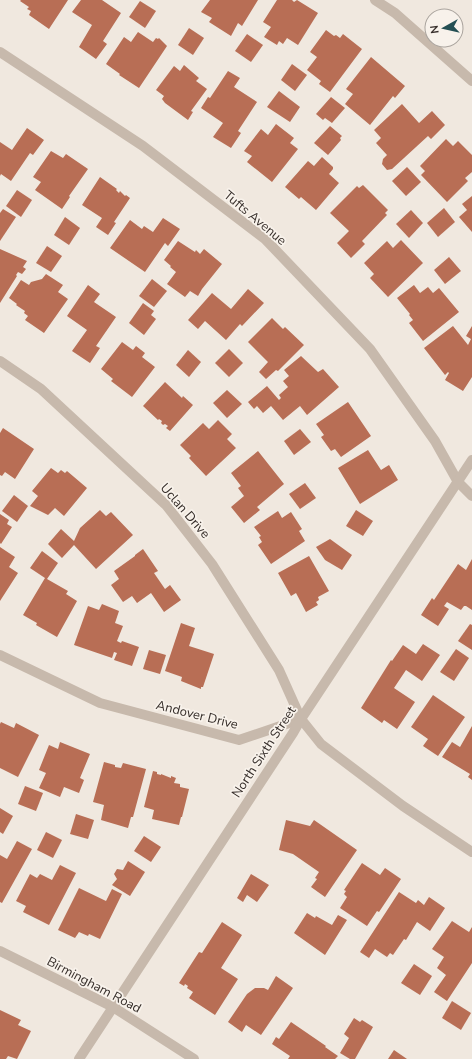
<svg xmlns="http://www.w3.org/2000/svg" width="472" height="1059" viewBox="0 0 472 1059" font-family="'Nunito Sans',sans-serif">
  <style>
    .building { fill: #b86e55 }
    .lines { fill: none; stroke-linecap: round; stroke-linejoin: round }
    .minor { stroke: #c7b9ac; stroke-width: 10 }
    .labels { text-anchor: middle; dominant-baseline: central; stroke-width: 3.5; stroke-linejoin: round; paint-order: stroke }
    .street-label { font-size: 13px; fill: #362e2a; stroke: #f8f2eb }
  </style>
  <rect width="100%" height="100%" fill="#f0e8df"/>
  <g class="building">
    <polygon points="21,0 68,0 49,29 29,15 31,11 27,9 29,7 20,1"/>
    <polygon points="81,0 102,0 121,13 103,41 107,44 96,59 79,47 92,25 72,12"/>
    <polygon points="210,0 258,0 242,26 238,23 231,36 209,22 212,18 201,12"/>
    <polygon points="277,0 292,0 294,2 297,0 318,13 298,45 287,38 283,44 279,41 277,45 264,37 271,27 263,22"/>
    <polygon points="140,1 156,11 145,28 129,17"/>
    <polygon points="189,28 204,38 193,55 178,45"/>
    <polygon points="326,30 334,36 336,35 340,38 343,34 362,49 330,92 319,84 321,81 307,70 317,57 310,52"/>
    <polygon points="138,32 153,42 156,38 158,39 159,38 167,46 139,88 119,75 120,74 106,64 124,37 131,42"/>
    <polygon points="247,34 263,45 251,62 235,51"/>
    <polygon points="371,57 405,86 395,98 393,96 370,125 345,104 353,94 346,89"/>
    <polygon points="292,64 307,75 295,91 281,80"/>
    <polygon points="184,65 199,78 196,81 207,89 191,111 193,112 188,120 165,103 162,99 164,96 156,90 174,66 180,71"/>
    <polygon points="228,71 240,78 234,87 257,102 238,131 241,133 231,148 213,137 223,123 201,108 208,97 210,98"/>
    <polygon points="279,91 300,107 290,122 267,107"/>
    <polygon points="331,97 345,108 332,123 325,118 323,120 316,114"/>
    <polygon points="402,104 419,123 432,111 445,125 431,139 428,136 392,169 387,170 382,164 383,159 387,155 376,143 381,138 374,130"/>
    <polygon points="276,124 294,138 290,143 298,149 272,182 247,162 252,156 244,151 261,129 268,135"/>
    <polygon points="330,126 342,136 340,138 341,140 328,155 314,143"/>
    <polygon points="27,128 44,140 33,155 30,153 11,181 1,174 0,176 0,142 12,150"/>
    <polygon points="446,139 453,146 458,141 472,155 472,172 465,178 468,181 447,202 421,175 425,171 420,166"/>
    <polygon points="51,151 63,158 66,154 88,169 69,196 70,197 62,209 35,190 41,182 33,177"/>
    <polygon points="322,157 333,167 333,169 329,174 339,183 316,210 301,197 299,199 285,187 308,161 314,166"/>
    <polygon points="407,167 421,182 406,196 392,181"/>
    <polygon points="100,177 117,189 116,190 119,193 120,191 125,196 126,195 130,198 114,222 116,223 108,235 96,227 102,218 82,205"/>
    <polygon points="363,185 388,210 385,213 387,215 362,241 365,244 351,258 337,243 349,231 330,213 357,186 359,188"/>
    <polygon points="17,190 32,200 21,217 6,206"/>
    <polygon points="472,196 472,232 459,217 467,210 462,204"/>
    <polygon points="444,208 455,222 438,237 427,223"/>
    <polygon points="3,209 16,217 0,241 0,213"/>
    <polygon points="411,210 423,223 409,238 396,224"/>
    <polygon points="65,217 80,228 69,245 54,235"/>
    <polygon points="163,218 180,229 168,246 165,243 145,272 110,248 130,220 142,229 144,226 153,232"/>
    <polygon points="401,240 423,263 388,297 370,278 374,274 364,263 387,241 393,248"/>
    <polygon points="178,241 195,252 196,250 200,254 204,249 222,264 202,289 198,296 190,291 185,297 167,284 176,272 170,267 171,266 164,260"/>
    <polygon points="47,246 62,256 51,272 36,263"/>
    <polygon points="0,249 27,261 23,267 26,269 22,274 18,272 16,275 17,276 0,303"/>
    <polygon points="449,257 461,271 445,284 434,270"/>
    <polygon points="46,274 63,285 58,292 68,299 44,333 25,320 28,316 24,313 25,311 16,305 17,304 9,298 21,280 29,285 31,282 42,279"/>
    <polygon points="152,279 167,291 154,307 139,296"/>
    <polygon points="88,285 100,294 94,302 116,317 96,346 100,348 90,363 72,351 87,330 67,316"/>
    <polygon points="414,285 420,293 428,287 433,293 439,288 459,312 423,341 409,323 413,320 409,315 410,314 397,298"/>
    <polygon points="248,289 264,303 242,326 240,324 226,340 205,321 198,329 188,320 212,293 231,309"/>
    <polygon points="143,303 154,311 151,315 156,319 144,335 129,323"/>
    <polygon points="272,318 283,329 285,327 304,345 278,371 276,370 266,379 259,372 268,362 248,342"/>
    <polygon points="453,326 468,345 471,339 466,336 472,326 472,377 463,391 445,380 449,373 448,372 445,375 424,348"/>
    <polygon points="122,342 133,350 136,346 145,353 142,357 155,367 132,397 111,381 113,379 101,369"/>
    <polygon points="229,349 243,363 229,377 215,363"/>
    <polygon points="188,350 201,362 189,377 176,365"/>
    <polygon points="301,356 318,372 323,369 339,387 307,415 300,406 283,420 271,406 263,413 257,406 254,409 248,402 267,386 279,400 281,398 279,395 288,387 283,381 289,376 284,370"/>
    <polygon points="165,382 182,398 183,396 193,405 170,431 166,428 168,426 165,424 163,425 161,423 162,421 159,419 158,420 143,406"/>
    <polygon points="227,390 242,404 227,418 213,403"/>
    <polygon points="348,402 371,436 341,457 335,449 331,451 321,437 324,435 316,424"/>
    <polygon points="218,420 232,434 227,439 236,448 206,476 189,458 191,456 180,445 203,423 209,429"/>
    <polygon points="3,428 34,449 15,479 5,472 2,476 0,475 0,433"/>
    <polygon points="300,429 311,442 294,455 284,441"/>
    <polygon points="368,450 381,470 389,465 398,480 360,504 338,468"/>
    <polygon points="258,451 284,484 257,507 260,510 244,523 231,507 244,496 238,488 241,486 231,473"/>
    <polygon points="51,468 58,473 61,470 65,473 67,471 87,488 64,516 55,508 48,515 30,506 38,496 32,491"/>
    <polygon points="305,483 316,498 300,509 289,494"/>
    <polygon points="14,495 28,506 17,522 2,511"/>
    <polygon points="100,510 106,516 111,512 133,535 96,569 74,545 62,558 48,544 61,529 74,541 80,528"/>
    <polygon points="356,510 373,521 363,536 346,526"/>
    <polygon points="278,511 282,518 291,512 302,529 299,531 305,541 271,564 258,545 262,542 259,537 261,536 254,527"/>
    <polygon points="0,514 9,520 7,524 12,527 1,544 0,543"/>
    <polygon points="330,539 352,555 342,570 325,560 316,547"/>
    <polygon points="0,547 15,557 9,567 18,573 0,601"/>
    <polygon points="143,549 158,571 154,573 165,589 170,585 181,600 164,612 151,593 137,603 132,596 123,602 111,585 119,579 114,571 135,556 135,555"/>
    <polygon points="42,551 58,563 47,579 68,591 66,594 77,601 57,637 36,625 37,623 23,615 45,578 30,568"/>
    <polygon points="309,556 329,591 318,597 319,600 316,602 318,605 306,612 296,593 291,596 278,573"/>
    <polygon points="472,559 472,610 466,606 464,606 461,610 447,602 444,606 449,609 438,626 421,615 432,598 434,600 458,564 466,570"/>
    <polygon points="102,604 119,611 115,623 123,626 117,641 121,643 122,641 139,647 132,666 114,660 117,653 114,652 112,658 74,645 88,606 99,610"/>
    <polygon points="181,623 195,628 189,646 214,654 203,687 201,687 201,689 181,681 182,677 165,671"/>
    <polygon points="470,624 472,625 472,650 458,641"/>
    <polygon points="423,644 440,655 422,681 406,670 394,688 415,702 397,729 384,720 382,723 361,708 391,660 392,661 403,645 416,654"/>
    <polygon points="456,649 469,658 454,681 440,672"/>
    <polygon points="149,650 166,655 160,674 143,669"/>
    <polygon points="433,695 465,717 438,756 423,746 428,739 411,727"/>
    <polygon points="1,722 14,728 16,723 39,735 18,777 0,768 0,724"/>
    <polygon points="472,726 472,780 468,777 470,774 442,757 452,742 460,747"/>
    <polygon points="60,742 90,754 80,778 84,780 79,793 64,787 60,797 39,788 46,773 39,770 49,745 58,749"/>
    <polygon points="104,762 115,765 115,767 121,768 123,763 146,769 133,817 131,817 128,828 101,820 104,805 93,802"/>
    <polygon points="153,771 157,772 157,774 161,775 161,774 171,778 171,776 176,778 174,783 180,784 180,787 189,789 182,817 181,817 179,825 152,819 154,810 144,807"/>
    <polygon points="25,786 43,793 36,811 18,804"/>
    <polygon points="0,808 13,816 3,834 0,832"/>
    <polygon points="76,814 94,820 88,839 70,834"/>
    <polygon points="286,820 310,826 314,820 357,850 325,897 311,887 317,879 315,878 319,872 293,854 279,850"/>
    <polygon points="46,832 62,840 53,858 37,850"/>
    <polygon points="144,836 161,847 151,862 134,851"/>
    <polygon points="17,841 32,849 2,903 0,902 0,855 7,859"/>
    <polygon points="128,861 145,872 130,896 112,885 117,879 114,874 117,869 123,870"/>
    <polygon points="362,863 380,875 385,868 401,879 379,912 377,911 367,926 340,908 347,897 344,894 346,891 344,890"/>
    <polygon points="60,865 76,873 49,925 23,912 26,906 16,901 30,874 37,878 40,874 52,880"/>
    <polygon points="251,874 269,885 257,902 247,895 243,902 237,898"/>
    <polygon points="79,888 106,901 112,889 122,894 100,939 89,934 88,936 79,932 75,938 58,930"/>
    <polygon points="399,892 416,903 418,900 424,905 429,897 445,908 430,931 417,922 406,940 404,939 393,955 390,953 387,957 375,949 369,958 360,952"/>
    <polygon points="307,913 315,918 316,916 332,925 338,915 347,920 325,955 294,933"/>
    <polygon points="452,921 469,932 472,927 472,963 447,1001 434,992 446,975 437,968 444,957 432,949"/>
    <polygon points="222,922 242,935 221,968 238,979 215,1015 189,998 193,992 187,988 188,986 185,984 184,986 179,983 199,952 202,953"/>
    <polygon points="414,964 432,976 420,995 401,983"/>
    <polygon points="276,976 293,988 261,1035 246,1025 242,1032 228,1022 247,994 255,988 264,988 268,990"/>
    <polygon points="452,1001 471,1013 461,1030 442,1018"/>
    <polygon points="0,1010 21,1020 18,1025 31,1031 17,1059 8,1056 6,1059 0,1059"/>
    <polygon points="354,1018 360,1022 362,1020 373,1027 355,1059 350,1059 340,1053 349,1038 344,1034"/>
    <polygon points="291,1022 326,1046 325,1047 338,1056 335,1059 288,1059 290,1056 272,1044 276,1037 279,1039"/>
    <polygon points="394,1050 407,1059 388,1059"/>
  </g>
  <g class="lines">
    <g class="minor">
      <polyline points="375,0 395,13 472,81"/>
      <polyline points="0,52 143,146 265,239 370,349 435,441 458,482 472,496"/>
      <polyline points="0,361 41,389 166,505 212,564 279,670 301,719 321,744 403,806 472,852"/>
      <polyline points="0,655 100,703 239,740 301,719"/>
      <polyline points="0,951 113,1007 194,1059"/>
      <polyline points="79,1059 293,733 301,719 472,460"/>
    </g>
  </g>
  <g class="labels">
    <g class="street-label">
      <text transform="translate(255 218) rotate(40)">Tufts Avenue</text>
      <text transform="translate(185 511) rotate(49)">Uclan Drive</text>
      <text transform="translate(197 715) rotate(14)">Andover Drive</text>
      <text transform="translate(264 752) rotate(-57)">North Sixth Street</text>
      <text transform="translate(94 985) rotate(28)">Birmingham Road</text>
    </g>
  </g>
  <g transform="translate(444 28) rotate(262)"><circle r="19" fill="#f8f2eb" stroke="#aaa49e"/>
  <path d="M0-3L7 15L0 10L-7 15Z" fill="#244f53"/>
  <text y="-6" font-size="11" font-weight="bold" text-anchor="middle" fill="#362e2a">N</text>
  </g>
</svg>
